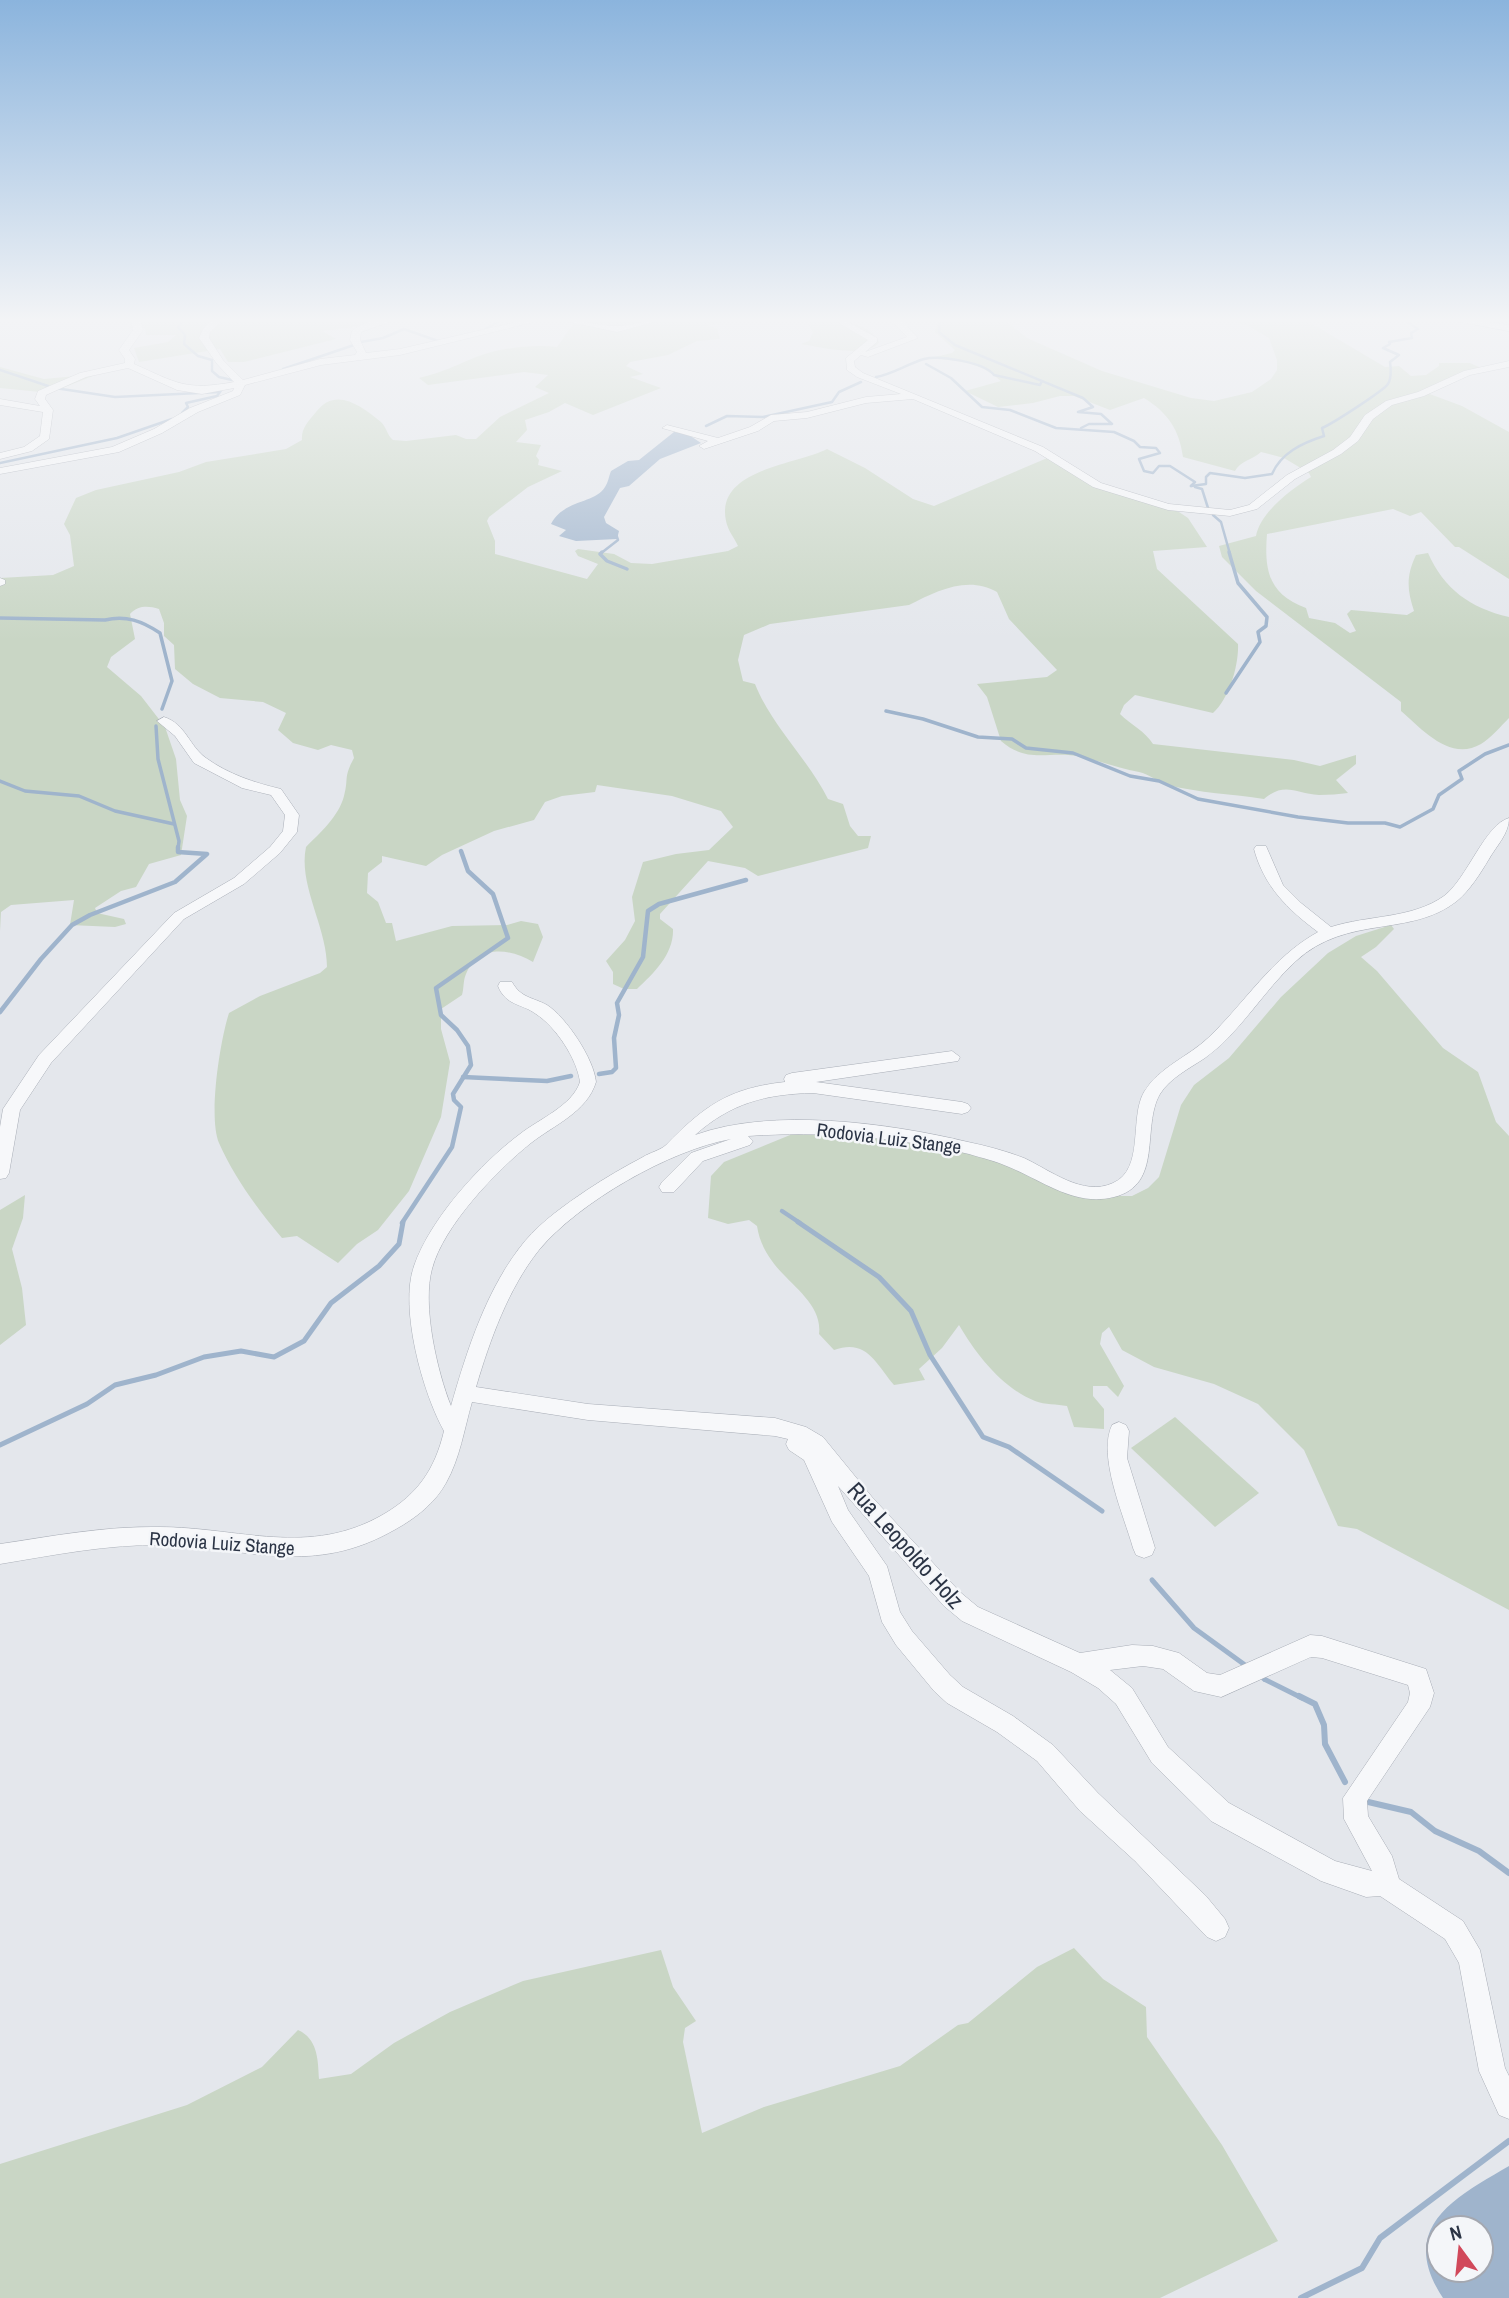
<svg xmlns="http://www.w3.org/2000/svg" width="1509" height="2298" viewBox="0 0 1509 2298" font-family="'Archivo Narrow',sans-serif">
  <style>
    .green { fill: #c9d6c5 }
    .water { fill: #9fb4cc; fill-rule: evenodd }
    .lines { fill: none; stroke-linecap: round; stroke-linejoin: round }
    .stream-far4 { stroke: #9fb4cc; stroke-width: 2.5 }
    .stream-far3 { stroke: #9fb4cc; stroke-width: 3.5 }
    .stream-far2 { stroke: #9fb4cc; stroke-width: 4.5 }
    .stream-far1 { stroke: #9fb4cc; stroke-width: 5 }
    .stream { stroke: #9fb4cc; stroke-width: 6 }
    .minor-casing { stroke: #a9aeb7; stroke-width: 1 }
    .minor { fill: #f7f8fa; fill-rule: evenodd }
    .labels { text-anchor: middle; dominant-baseline: central; stroke-width: 5; stroke-linejoin: round; paint-order: stroke }
    .street-label { font-size: 19px; fill: #2b3445; stroke: #f4f6f9 }
    .near-street-label { font-size: 23px; fill: #2b3445; stroke: #f4f6f9 }
  </style>
  <rect width="100%" height="100%" fill="#e4e7ec"/>
  <g class="green">
    <polygon points="91,319 383,319 354,327 322,331 336,339 244,362 228,362 220,349 139,362 134,348 168,342 176,335 146,335 145,328 130,328 131,323"/>
    <path d="M568,319H735L708,326L717,328L720,339L697,341L668,355L630,362L626,366L643,374L630,377L661,388L593,415L565,403L549,412L525,420L527,430L516,442L541,445L536,456L539,460L538,465L562,471L528,487L489,517L487,521L495,541V554L587,579L598,564L578,556L575,551L578,549L614,554L631,563L652,564L728,551L738,546C734,537 728,531 726,521C715,469 796,465 827,449L865,468L913,499L934,506L1052,456L1101,485L1179,512L1188,518L1207,547L1153,551L1157,569L1238,644C1239,665 1229,699 1213,713L1135,695L1124,705L1120,714C1130,724 1146,732 1153,744L1294,760L1320,766L1356,755V764L1336,780L1348,793C1339,794 1329,795 1319,795C1296,794 1285,781 1264,799C1233,794 1199,793 1168,785C1158,782 1149,774 1139,772C1118,768 1097,760 1077,756C1047,751 1028,764 1001,741L987,697L977,684L1047,677L1057,670L1009,619L997,592C968,575 936,591 909,605L770,624L744,635L738,660L743,681L755,684C771,725 808,759 828,799L843,804L850,826L858,836H871L868,848L758,876L745,868L708,861L660,914V919L673,929C674,954 654,973 637,989H624L613,984V972L606,961L625,940L635,921L632,897L643,862L676,854L709,850L733,827L721,811L672,796L597,785L595,792L562,796L545,802L534,820L494,831L442,855L426,866L382,856V862L368,873L367,893L378,902L386,923H392L396,941L452,926L507,925L521,921L538,924L543,937L533,962C511,949 479,943 466,974C463,980 464,989 462,995L441,1009V1029L450,1062L441,1117L409,1191L378,1230L357,1244L338,1263L297,1236L282,1238C258,1210 234,1177 219,1143C208,1117 220,1041 229,1013L260,996L320,973L327,967C327,927 298,885 306,847C320,833 339,816 344,796C349,778 343,778 354,758L352,750L331,745L318,750L293,743L278,730L286,713L263,702L220,698L193,684L175,669L174,645L164,636V623L159,609C148,606 139,605 130,614L135,639L111,657L107,667L141,696L165,727L176,759L180,800L187,816L181,855L149,864L136,887L121,891L95,908L97,913L124,919L126,924L115,927L70,925L74,900L11,905L1,912L0,931V578L53,575L74,566L70,535L64,524L76,498L96,490L179,472L206,462L286,449L302,440C301,428 309,421 316,412C336,386 361,406 381,422C387,428 387,435 393,440L406,441L456,435L466,439H476L500,417L549,393L535,387L548,375L524,372L428,385L419,378C444,372 454,366 476,357C500,348 532,344 557,347L575,321Z"/>
    <path d="M815,319C837,319 867,321 879,342C869,359 819,347 801,344L809,341L813,332L809,326Z"/>
    <path d="M939,319H1009L1006,321L1027,338L1102,371L1191,398L1214,401L1252,392L1271,379L1277,370V360L1269,338L1247,325L1219,319H1304L1385,367L1399,366L1411,376L1426,375L1439,366V363H1470L1481,368L1427,393L1462,406L1509,432V579L1459,547H1455L1421,512L1410,516L1393,509L1267,534C1264,571 1269,594 1306,608L1309,618L1335,623L1350,633L1356,631L1347,614L1351,610L1407,615L1414,611C1407,590 1406,576 1416,555L1428,553C1444,589 1470,608 1509,617V718C1501,726 1491,738 1481,744C1450,762 1422,729 1401,711V702L1256,591L1222,557L1219,546L1256,536C1260,513 1291,489 1311,477L1309,473L1284,458L1261,452C1252,460 1240,461 1235,471L1183,457C1179,429 1168,413 1144,398L1110,410L1074,396H1060L1033,403L998,407L965,391L1001,381C980,362 959,361 931,358L952,353L955,350L935,332Z"/>
    <polygon points="0,367 44,379 98,374 50,393 0,388"/>
    <path d="M1391,925L1394,929L1376,947L1361,957L1377,971L1443,1048L1478,1072L1496,1122L1509,1136V1610L1357,1529L1338,1526L1304,1450L1258,1404L1214,1384L1154,1367L1122,1350L1109,1327L1102,1333L1100,1344L1124,1386L1118,1397L1107,1386H1093V1396L1104,1409V1429L1074,1427L1067,1406C1057,1404 1045,1405 1035,1401C1002,1388 976,1354 959,1325L942,1348L919,1369L925,1380L894,1385C876,1364 867,1338 834,1350L819,1334C823,1303 787,1283 772,1261C764,1250 759,1239 757,1226L749,1220L728,1224L708,1218L711,1176L724,1162L795,1133L843,1135L990,1150L1096,1196H1132L1148,1188L1159,1177L1181,1105L1194,1085L1229,1058L1281,997L1328,953L1356,936Z"/>
    <polygon points="25,1195 23,1218 12,1249 22,1288 26,1325 0,1345 0,1210"/>
    <polygon points="1175,1417 1259,1493 1215,1527 1131,1448"/>
    <path d="M1074,1948L1103,1979L1146,2007L1147,2037L1222,2145L1278,2241L1160,2298H0V2164L187,2105L262,2067L298,2030C318,2039 318,2060 319,2079L351,2074L394,2043L450,2012L523,1981L661,1950L673,1987L696,2021L685,2028L683,2042L702,2133L764,2107L900,2066L958,2025L968,2023L1037,1967Z"/>
  </g>
  <g class="water">
    <path d="M674,432L686,433L701,443L660,459L629,486L620,488L604,517L606,523L619,531L617,539L576,541L559,536L566,530L551,524C564,499 595,504 605,487C608,483 609,476 611,471L628,461L639,460Z"/>
    <path d="M1509,2166V2298H1443C1396,2227 1456,2197 1509,2166ZM1481,2228V2270H1439V2228Z"/>
  </g>
  <g class="lines">
    <g class="stream-far4">
      <polyline points="185,319 178,327 185,335 184,344 198,356 212,360 212,371 219,377 232,380"/>
      <polyline points="940,319 939,332 955,345 1083,398 1093,407 1078,412 1101,414 1112,424 1089,424 1081,428"/>
      <polyline points="484,330 503,319"/>
      <polyline points="361,342 383,338 404,329 438,341"/>
      <polyline points="926,364 951,378 982,407 1010,410 1056,428 1114,432 1134,441 1140,447 1156,448 1160,453 1139,459 1144,471 1153,473 1159,466 1170,466 1195,482 1191,486"/>
      <polyline points="283,369 354,345"/>
      <polyline points="0,370 48,386"/>
      <path d="M876,377C893,374 907,364 924,359C939,355 984,362 994,375L1040,385L1042,381"/>
      <polyline points="55,388 115,397 220,392"/>
      <polyline points="182,413 188,407 186,403 217,396 222,389"/>
      <polyline points="706,426 727,416 763,417 832,402 839,392 861,382"/>
      <polyline points="0,463 117,438 172,419"/>
      <path d="M1191,486L1206,484V477L1210,473L1245,478L1272,474C1281,453 1302,443 1324,436L1322,428C1332,424 1383,391 1388,384C1392,377 1391,369 1390,362L1399,355L1383,348L1390,344L1389,342L1412,338L1411,333L1418,329L1403,319"/>
      <polyline points="1195,487 1202,489 1208,508"/>
      <polyline points="1213,515 1221,522 1230,554"/>
      <polyline points="600,554 618,540 616,534"/>
    </g>
    <g class="stream-far3">
      <polyline points="602,552 600,554 607,561 627,569"/>
      <path d="M0,618L105,620C126,615 142,621 160,633L172,681L162,709"/>
      <polyline points="1226,693 1260,642 1258,632 1266,626 1267,617 1238,583 1229,552"/>
      <polyline points="886,711 923,719 978,737 1012,739 1026,748 1073,753 1130,776 1159,781 1198,799 1298,817 1348,823 1385,823 1400,827 1433,809 1439,795 1462,779 1459,771 1485,754 1509,745"/>
      <polyline points="156,726 158,759 179,841 178,849"/>
      <polyline points="0,781 25,791 79,796 115,811 174,824"/>
    </g>
    <g class="stream-far2">
      <polyline points="0,1012 41,959 72,925 90,915 175,882 207,854 178,852 178,847"/>
      <polyline points="599,1074 612,1072 616,1068 614,1038 619,1015 617,1003 643,957 648,911 659,904 746,880"/>
      <polyline points="463,1077 547,1081 571,1076"/>
      <polyline points="782,1211 800,1223"/>
      <polyline points="402,1223 452,1147 461,1107 454,1100 453,1094 471,1065 468,1046 457,1030 441,1015 436,988 508,938 493,894 468,871 461,851"/>
    </g>
    <g class="stream-far1">
      <polyline points="798,1222 879,1277 911,1311 930,1355 983,1437 1009,1447 1102,1511"/>
      <polyline points="0,1445 87,1404 115,1385 156,1375 204,1357 241,1351 274,1357 304,1341 331,1303 379,1266 399,1244 403,1222"/>
      <polyline points="1152,1580 1194,1628 1245,1665"/>
      <polyline points="1264,1679 1302,1698"/>
    </g>
    <g class="stream">
      <polyline points="1299,1696 1315,1704 1324,1725 1325,1744 1345,1782"/>
      <polyline points="1364,1801 1411,1812 1435,1831 1479,1851 1509,1873"/>
      <polyline points="1301,2298 1362,2268 1380,2238 1509,2141"/>
    </g>
    <g class="minor-casing">
      <g id="minor">
        <path d="M131,319H140L143,330L129,350L135,359L134,364C177,383 185,391 234,382L217,364L199,338L203,329L213,319H223L210,332L209,338L223,360L243,380L320,359L355,355L357,352L350,340L352,331C366,320 381,319 398,319L361,332L360,340L366,353L400,349L529,319H546L400,355L321,365L245,385L240,395L198,412L162,433L119,452L0,474V468L112,447L154,429L190,408L233,391L234,388L202,394L177,390L128,368L86,377L46,395L45,399L53,410L49,439L32,451L0,459V453L24,447L40,436L43,412L0,405V399L40,406L35,399L38,391L80,373L125,363V359L119,350L133,330Z"/>
        <path d="M556,319C576,319 597,326 617,326C633,326 649,319 666,319L617,332Z"/>
        <polygon points="832,319 843,319 877,338 877,342 865,352 907,337 890,319 900,319 918,338 868,357 861,355 854,361 855,367 863,373 1043,447 1101,483 1169,504 1230,510 1249,505 1287,475 1333,450 1350,437 1365,415 1386,401 1418,392 1464,371 1509,361 1509,367 1470,375 1424,396 1392,405 1373,419 1358,441 1341,454 1295,479 1257,509 1230,516 1168,510 1093,487 1035,451 913,399 866,403 807,418 774,421 758,431 704,449 699,446 708,441 662,428 667,425 718,438 750,427 771,415 807,412 866,397 901,394 857,377 847,370 846,358 868,340"/>
        <polygon points="1348,319 1359,319 1352,323"/>
        <polygon points="1445,319 1470,319 1509,325 1509,331"/>
        <polygon points="0,578 5,580 5,584 0,586"/>
        <path d="M164,717C186,724 189,746 206,758C228,774 255,783 281,789L299,815L297,832L280,853L244,884L184,919L51,1063L20,1110L9,1173L6,1178L0,1179V1127L3,1109L39,1055L174,913L234,878L270,847L283,831L285,815L271,795L242,788L194,763L175,736L157,721Z"/>
        <path d="M1509,818C1509,834 1497,845 1489,859C1480,874 1470,890 1457,901C1410,938 1347,914 1296,961C1263,991 1241,1032 1205,1058C1190,1068 1170,1078 1160,1094C1141,1127 1164,1185 1114,1197C1075,1207 1043,1181 1009,1167C996,1161 982,1158 969,1154C896,1137 822,1131 748,1136L753,1141L750,1145L703,1161L674,1192H662L659,1187L662,1182L691,1153L731,1139C670,1150 579,1202 539,1250C508,1289 490,1340 476,1387L588,1404L775,1418L806,1427L823,1437L872,1497L960,1592L978,1607L1080,1653L1132,1645L1153,1646L1179,1653L1207,1673L1220,1675L1310,1635L1322,1636L1426,1669L1434,1693L1430,1707L1367,1801L1368,1816L1392,1856L1399,1879L1463,1921L1480,1950L1505,2068L1509,2076V2119L1499,2115L1479,2071L1459,1963L1445,1939L1380,1896L1366,1897L1321,1881L1211,1821L1152,1763L1116,1704L1098,1688L1071,1672L962,1621L944,1606L838,1486L848,1510L887,1566L900,1612L912,1631L950,1675L963,1687L1013,1716L1053,1745L1098,1793L1206,1896L1225,1919L1229,1928L1225,1937L1216,1941L1207,1937L1135,1861L1080,1811L1037,1761L997,1732L947,1703L934,1691L896,1645L882,1622L869,1576L832,1522L804,1460L789,1450L786,1444L788,1439L775,1436L588,1420L472,1402C464,1430 460,1458 446,1483C435,1503 416,1518 396,1529C313,1577 250,1548 163,1545C109,1544 54,1555 0,1564V1544C53,1536 106,1526 159,1527C239,1527 309,1558 384,1514C418,1494 435,1469 444,1431C423,1394 399,1308 414,1266C430,1219 481,1163 520,1134C539,1119 572,1106 580,1082C577,1059 556,1027 536,1014C521,1003 506,1006 498,986L500,982H512C521,998 532,997 547,1005C566,1017 594,1059 596,1082C587,1112 554,1125 531,1143C497,1170 443,1226 432,1269C422,1305 437,1371 451,1406C467,1350 487,1287 525,1241C543,1220 565,1205 587,1190C605,1178 624,1167 643,1157C649,1153 661,1150 666,1145C704,1106 729,1088 785,1082L784,1079L786,1075L792,1073L952,1051L960,1057L958,1061L816,1082L962,1102L968,1104L971,1108L968,1112L962,1114L813,1093C766,1094 731,1103 695,1135C772,1107 889,1123 968,1142C987,1146 1006,1151 1024,1158C1050,1170 1083,1197 1113,1183C1145,1169 1129,1118 1144,1092C1159,1067 1188,1057 1208,1038C1246,1002 1271,958 1318,932C1287,909 1264,886 1254,849L1256,846H1266L1283,885L1301,903L1331,927C1368,915 1412,919 1444,896C1467,879 1485,824 1509,818ZM1311,1657L1322,1658L1408,1685L1410,1693L1408,1702L1343,1798L1344,1819L1372,1871L1335,1861L1229,1803L1168,1747L1132,1688L1110,1670L1143,1666L1163,1669L1194,1691L1221,1697Z"/>
        <path d="M1119,1422L1126,1425L1129,1431L1127,1458L1155,1548L1152,1555L1144,1558L1136,1555L1133,1548C1124,1516 1097,1456 1112,1425Z"/>
      </g>
    </g>
    <use href="#minor" class="minor"/>
  </g>
  <linearGradient id="sky" x2="0" y2="1"><stop stop-color="#8bb4dd"/><stop offset="0.5" stop-color="#f3f4f6"/><stop offset="1" stop-color="#f3f4f6" stop-opacity="0"/></linearGradient>
  <rect width="1509" height="641" fill="url(#sky)"/>
  <g class="labels">
    <g class="street-label">
      <text transform="translate(889 1138) rotate(7)">Rodovia Luiz Stange</text>
      <text transform="translate(222 1543) rotate(4)">Rodovia Luiz Stange</text>
    </g>
    <g class="near-street-label">
      <text transform="translate(906 1545) rotate(48)">Rua Leopoldo Holz</text>
    </g>
  </g>
  <g transform="translate(1460 2249) rotate(345)"><circle r="33" fill="#f4f6f9" stroke="#a4a8b1" stroke-width="2"/>
  <path d="M0-5L12 26L0 18L-12 26Z" fill="#d1495b"/>
  <text y="-10" font-size="19" font-weight="bold" text-anchor="middle" fill="#2b3445">N</text>
  </g>
</svg>
